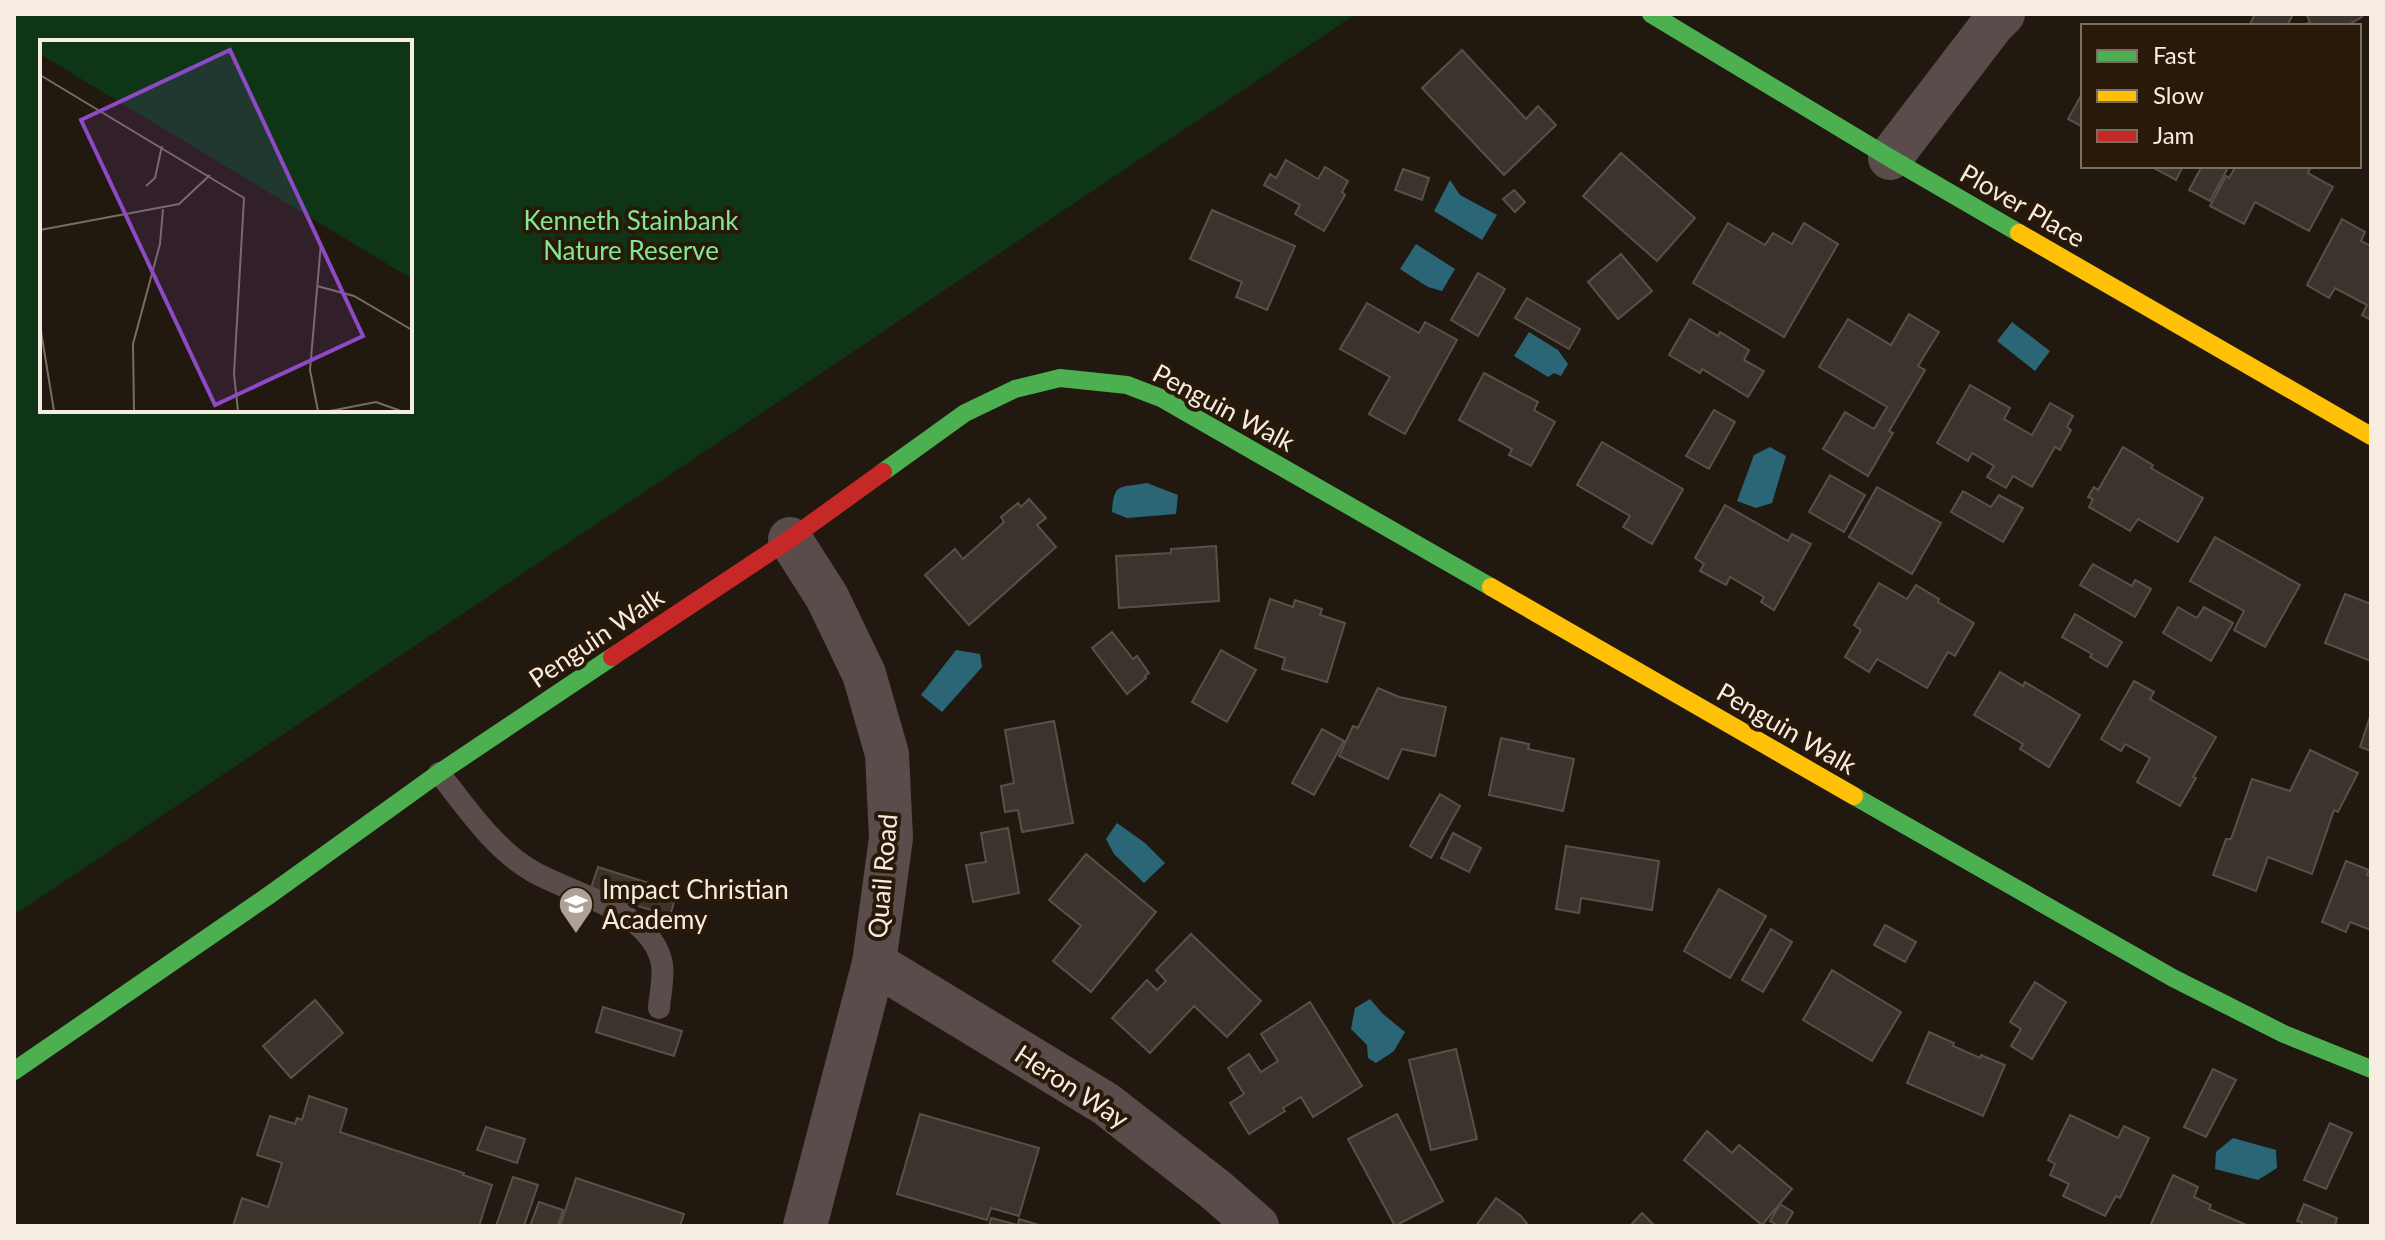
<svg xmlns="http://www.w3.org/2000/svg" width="2385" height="1240" viewBox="0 0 2385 1240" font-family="Lato,sans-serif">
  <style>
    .green { fill: #0f3517; fill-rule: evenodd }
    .water { fill: #2a6676 }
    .building { fill: #3c342c; stroke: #585049; stroke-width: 2 }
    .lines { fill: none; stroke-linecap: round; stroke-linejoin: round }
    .lane { stroke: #594c4b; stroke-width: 22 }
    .street { stroke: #594c4b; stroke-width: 44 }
    .fast { stroke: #4caf50; stroke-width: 18 }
    .slow { stroke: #ffc107; stroke-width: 18 }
    .jam { stroke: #c62828; stroke-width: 18 }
    .labels { text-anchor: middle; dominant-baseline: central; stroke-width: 8; stroke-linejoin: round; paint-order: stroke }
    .street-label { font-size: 26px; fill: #f7ece1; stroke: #281908 }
    .park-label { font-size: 26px; fill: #82e894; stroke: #281908 }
    .poi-label { font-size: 26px; fill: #f7ece1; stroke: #281908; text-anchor: start }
    .inset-road { fill: none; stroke: #776d63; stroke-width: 2 }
    .view { fill: #8e49c4; fill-opacity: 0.15; stroke: #8e49c4; stroke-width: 4 }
    .inset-edge { fill: none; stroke: #f7ece1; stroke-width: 4 }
  </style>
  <rect width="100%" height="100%" fill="#21180f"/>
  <path class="green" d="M14,14H1356L14,915ZM42,42H410V410H42Z"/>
  <g class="water">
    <polygon points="1450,180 1460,195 1497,215 1482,240 1434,211"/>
    <polygon points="1416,244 1455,269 1442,291 1428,287 1400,269"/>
    <polygon points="2012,322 2050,351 2035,371 1997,341"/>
    <polygon points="1529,332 1558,350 1568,364 1561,376 1554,373 1548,377 1514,356"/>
    <polygon points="1770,447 1786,456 1772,503 1756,508 1737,501 1754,455"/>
    <path d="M1147,483L1178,495L1176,514L1127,518L1112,512C1114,482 1119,488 1147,483Z"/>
    <polygon points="956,650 980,654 982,667 942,712 921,695"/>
    <polygon points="1117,823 1145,843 1165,863 1144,883 1114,854 1106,839"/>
    <polygon points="1370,999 1383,1014 1405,1032 1394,1051 1376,1063 1368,1058 1367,1045 1351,1029 1355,1008"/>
    <polygon points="2233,1138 2276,1150 2277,1168 2258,1180 2215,1169 2216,1152"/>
  </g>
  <g class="building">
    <polygon points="2255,14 2293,14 2287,26 2249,26"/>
    <polygon points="2306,14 2360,14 2362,17 2346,26 2302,26 2310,22"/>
    <polygon points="1462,50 1526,119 1538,106 1556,125 1504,175 1422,88"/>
    <polygon points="2083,92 2083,127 2068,119"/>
    <polygon points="1621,153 1695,218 1657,261 1583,196"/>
    <polygon points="1286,160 1318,179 1325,167 1348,181 1342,192 1345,195 1324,231 1295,214 1300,205 1264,185 1270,174 1276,178"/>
    <polygon points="2155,166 2183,166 2176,180 2154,168"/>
    <polygon points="2202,166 2229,166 2210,201 2189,190"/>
    <polygon points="2236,166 2311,166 2308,173 2333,187 2309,231 2255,202 2244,224 2210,206 2226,176 2229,178"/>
    <polygon points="1403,169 1429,178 1422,200 1395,190"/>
    <polygon points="1514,190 1525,202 1515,212 1503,199"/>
    <polygon points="1212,210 1295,246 1267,310 1236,297 1242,282 1190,259"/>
    <polygon points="2342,219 2365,232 2361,241 2371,246 2371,320 2362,315 2367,305 2335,288 2329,298 2307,285"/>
    <polygon points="1728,223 1765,245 1773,233 1792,244 1804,223 1838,244 1784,337 1693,283"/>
    <polygon points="1621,254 1652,291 1618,319 1588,282"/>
    <polygon points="1478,273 1505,289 1478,336 1451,320"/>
    <polygon points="1527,298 1580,329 1569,349 1515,318"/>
    <polygon points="1367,303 1419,333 1425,322 1457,340 1405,434 1369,414 1390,377 1340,349"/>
    <polygon points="1909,314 1939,332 1918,366 1925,370 1889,431 1893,433 1868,476 1823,449 1845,412 1874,429 1887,407 1819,367 1848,319 1891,345"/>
    <polygon points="1690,319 1718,336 1720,332 1749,350 1744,360 1764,371 1748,397 1702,369 1700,373 1669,355"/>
    <polygon points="1484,373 1538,402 1534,410 1555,422 1531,466 1509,455 1512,449 1459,420"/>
    <polygon points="1970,385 2010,408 2004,419 2032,435 2050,403 2073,416 2067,427 2071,430 2060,450 2055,447 2032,487 2013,476 2006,488 1987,477 1994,466 1972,453 1968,461 1937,443"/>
    <polygon points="1714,410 1735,422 1709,469 1686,456"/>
    <polygon points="1602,442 1683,489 1652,544 1623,527 1630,516 1577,485"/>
    <polygon points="2123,447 2153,465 2151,468 2203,498 2178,542 2138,519 2130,531 2089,507 2093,499 2088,497 2094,487 2098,490"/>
    <polygon points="1830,475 1865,495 1844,532 1809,512"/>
    <polygon points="1877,487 1941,523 1912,574 1849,537"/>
    <polygon points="1963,491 1991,507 1999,495 2023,508 2003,542 1951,512"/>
    <polygon points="1029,499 1046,518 1037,525 1056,547 969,625 925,575 955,549 963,559 1004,522 1001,517 1018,503 1021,507"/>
    <polygon points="1725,505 1788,541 1792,534 1811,544 1774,610 1761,602 1764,597 1730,577 1726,585 1700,571 1704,564 1695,558"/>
    <polygon points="2215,537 2300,585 2265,647 2234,630 2244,611 2190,581"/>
    <polygon points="1216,546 1219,601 1119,608 1116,556 1171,553 1171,549"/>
    <polygon points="2093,564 2132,586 2135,580 2151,589 2135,617 2080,585"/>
    <polygon points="1879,583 1907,599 1916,585 1939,599 1938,602 1974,623 1955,656 1948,652 1927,688 1877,659 1869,672 1845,657 1861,630 1854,625"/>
    <polygon points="2345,594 2371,604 2371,661 2325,643"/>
    <polygon points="1270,599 1293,607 1295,600 1322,609 1320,615 1345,623 1327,682 1282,669 1285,658 1255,648"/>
    <polygon points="2178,607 2197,618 2204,607 2233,623 2211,661 2163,633"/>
    <polygon points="2075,614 2122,642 2107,667 2090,657 2092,654 2062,637"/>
    <polygon points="1112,632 1133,659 1137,656 1149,673 1145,676 1146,678 1127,694 1092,648"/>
    <polygon points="1221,650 1256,670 1227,722 1192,702"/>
    <polygon points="2000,672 2023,686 2025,682 2080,715 2049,767 2020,749 2023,744 1974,715"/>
    <polygon points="2134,681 2154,692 2150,699 2216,737 2193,777 2196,778 2180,806 2137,782 2150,758 2125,744 2121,751 2101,739"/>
    <polygon points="1378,688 1399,697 1446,707 1435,756 1402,749 1388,779 1339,756 1353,726 1358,728"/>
    <polygon points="2371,714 2371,751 2360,747"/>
    <polygon points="1054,721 1073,823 1022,832 1018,810 1005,812 1001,786 1014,783 1005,730"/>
    <polygon points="1322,729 1344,741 1314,795 1292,783"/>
    <polygon points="1501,738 1529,744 1528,749 1574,759 1563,811 1489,795"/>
    <polygon points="2310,750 2358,773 2338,812 2334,810 2312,874 2268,857 2256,891 2213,875 2226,839 2231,839 2252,779 2290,791"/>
    <polygon points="1440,794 1460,806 1431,858 1410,846"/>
    <polygon points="1008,828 1019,893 973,902 966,865 986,862 981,833"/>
    <polygon points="1453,833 1481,848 1469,872 1441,858"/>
    <polygon points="1566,846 1659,861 1652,910 1581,898 1579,913 1556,909"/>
    <polygon points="1086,854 1156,912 1091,992 1053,961 1081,926 1049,900"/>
    <polygon points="2346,861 2369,870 2367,875 2371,877 2371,930 2350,922 2346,932 2322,922"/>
    <polygon points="598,867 677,892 670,916 590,891"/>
    <polygon points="1719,889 1766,916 1730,978 1684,951"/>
    <polygon points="1885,925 1916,942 1905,962 1874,945"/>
    <polygon points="1771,929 1792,942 1763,992 1742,980"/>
    <polygon points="1191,934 1261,1001 1227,1037 1194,1006 1150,1053 1112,1018 1147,980 1157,990 1166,981 1156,970"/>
    <polygon points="1832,970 1901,1012 1872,1061 1803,1020"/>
    <polygon points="2035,982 2066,1002 2032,1059 2011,1046 2021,1029 2010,1022"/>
    <polygon points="315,1000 343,1033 291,1078 263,1046"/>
    <polygon points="1310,1002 1362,1086 1313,1117 1301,1097 1283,1108 1285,1111 1249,1134 1230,1103 1244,1094 1228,1068 1249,1054 1261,1072 1278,1061 1261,1034"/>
    <polygon points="603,1007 682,1031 674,1056 596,1032"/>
    <polygon points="1929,1032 1954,1043 1953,1046 1980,1058 1981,1055 2005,1065 1983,1116 1907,1083"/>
    <polygon points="1456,1049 1477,1139 1431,1150 1409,1060"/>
    <polygon points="2213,1069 2236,1080 2206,1137 2184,1127"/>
    <polygon points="309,1096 347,1109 340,1132 464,1173 463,1175 492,1185 479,1226 233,1226 242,1198 268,1207 282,1163 257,1155 270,1116 295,1124 297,1118 302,1120"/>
    <polygon points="920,1114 1039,1148 1019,1216 991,1208 987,1220 897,1194"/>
    <polygon points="1397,1114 1443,1201 1395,1226 1348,1139"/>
    <polygon points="2070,1115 2118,1138 2124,1126 2149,1138 2120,1198 2116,1196 2105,1216 2063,1196 2069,1184 2050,1175 2055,1164 2048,1160"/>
    <polygon points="2330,1123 2352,1133 2326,1189 2304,1180"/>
    <polygon points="486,1127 525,1139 517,1163 477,1150"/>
    <polygon points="1707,1131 1732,1153 1739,1145 1792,1189 1762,1225 1684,1160"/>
    <polygon points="2173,1175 2198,1187 2194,1197 2211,1205 2209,1209 2249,1226 2150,1226"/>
    <polygon points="513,1177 538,1185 524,1226 496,1226"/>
    <polygon points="576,1178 684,1214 680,1226 560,1226"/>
    <polygon points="1496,1198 1521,1216 1529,1226 1476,1226"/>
    <polygon points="539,1202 563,1210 558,1226 530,1226"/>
    <polygon points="1780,1204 1793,1212 1785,1226 1779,1226 1770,1221"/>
    <polygon points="2304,1204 2337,1218 2335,1225 2337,1226 2301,1226 2302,1222 2297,1221"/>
    <polygon points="1642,1213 1655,1226 1630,1226"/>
    <polygon points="991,1218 1018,1225 1019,1219 1039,1225 1039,1226 989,1226"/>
  </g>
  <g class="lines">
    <path class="lane" d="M439,773C467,808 493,848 532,871C571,894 654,911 662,965C664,978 660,994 659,1008"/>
    <g class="street">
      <polyline points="1890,158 1992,25 2003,14"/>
      <polyline points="790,539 827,597 864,674 887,754 891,838 874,963 805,1226"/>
      <polyline points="874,963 1106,1104 1216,1190 1257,1226"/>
    </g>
    <g class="fast">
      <polyline points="1651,14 1890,158 2019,233"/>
      <polyline points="883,472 965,413 1015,389 1060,378 1127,385 1161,398 1491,587"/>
      <polyline points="1854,796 2173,978 2284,1034 2371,1069"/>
      <polyline points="14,1071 268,896 439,773 612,657"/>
    </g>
    <g class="slow">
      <polyline points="2019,233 2371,436"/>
      <polyline points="1491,587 1854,796"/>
    </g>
    <polyline class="jam" points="612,657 790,539 883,472"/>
  </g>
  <defs>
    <g id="school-pin" transform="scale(1.8)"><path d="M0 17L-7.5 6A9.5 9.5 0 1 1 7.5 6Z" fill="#aca298" stroke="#281908"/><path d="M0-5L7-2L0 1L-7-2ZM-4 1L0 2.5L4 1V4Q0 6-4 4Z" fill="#fff"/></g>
  </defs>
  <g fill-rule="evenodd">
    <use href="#school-pin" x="576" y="904"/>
  </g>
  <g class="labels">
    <g class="street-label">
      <text transform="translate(2023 205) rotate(30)">Plover Place</text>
      <text transform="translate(1224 407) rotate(28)">Penguin Walk</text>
      <text transform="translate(596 637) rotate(-34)">Penguin Walk</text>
      <text transform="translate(1787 728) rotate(30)">Penguin Walk</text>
      <text transform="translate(882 876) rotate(-85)">Quail Road</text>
      <text transform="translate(1072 1086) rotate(33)">Heron Way</text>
    </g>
    <g class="park-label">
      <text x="631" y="220">Kenneth Stainbank<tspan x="631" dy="30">Nature Reserve</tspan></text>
    </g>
    <g class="poi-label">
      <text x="602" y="889">Impact Christian<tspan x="602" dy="30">Academy</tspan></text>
    </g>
  </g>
  <g transform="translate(40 40)">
    <rect width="372" height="372" fill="#21180f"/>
    <path d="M0,1H372V239L0,14Z" fill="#0f3517"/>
    <path class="inset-road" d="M0,35L204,158L194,334L198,371M106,146L115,138L122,106M0,190L139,164L170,135M277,246L314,256L372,290M0,285L14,371M94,371L93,304L120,204L123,169M278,371L270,330L281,203M290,371L336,362L361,371"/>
    <path class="view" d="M190,10L323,296L175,365L41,80Z"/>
    <rect width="372" height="372" class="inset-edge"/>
  </g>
  <rect width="2385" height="1240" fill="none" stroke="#f7ece1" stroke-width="32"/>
  <rect x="2081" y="24" width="280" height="144" fill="#281908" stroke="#7b6d5f" stroke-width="2"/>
  <rect x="2097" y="50" width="40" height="12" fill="#4caf50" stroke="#7b6d5f" stroke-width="2"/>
  <text x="2153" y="64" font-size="24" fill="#f7ece1">Fast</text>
  <rect x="2097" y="90" width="40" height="12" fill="#ffc107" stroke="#7b6d5f" stroke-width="2"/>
  <text x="2153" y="104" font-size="24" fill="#f7ece1">Slow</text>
  <rect x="2097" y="130" width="40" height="12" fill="#c62828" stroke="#7b6d5f" stroke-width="2"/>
  <text x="2153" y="144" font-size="24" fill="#f7ece1">Jam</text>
</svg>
